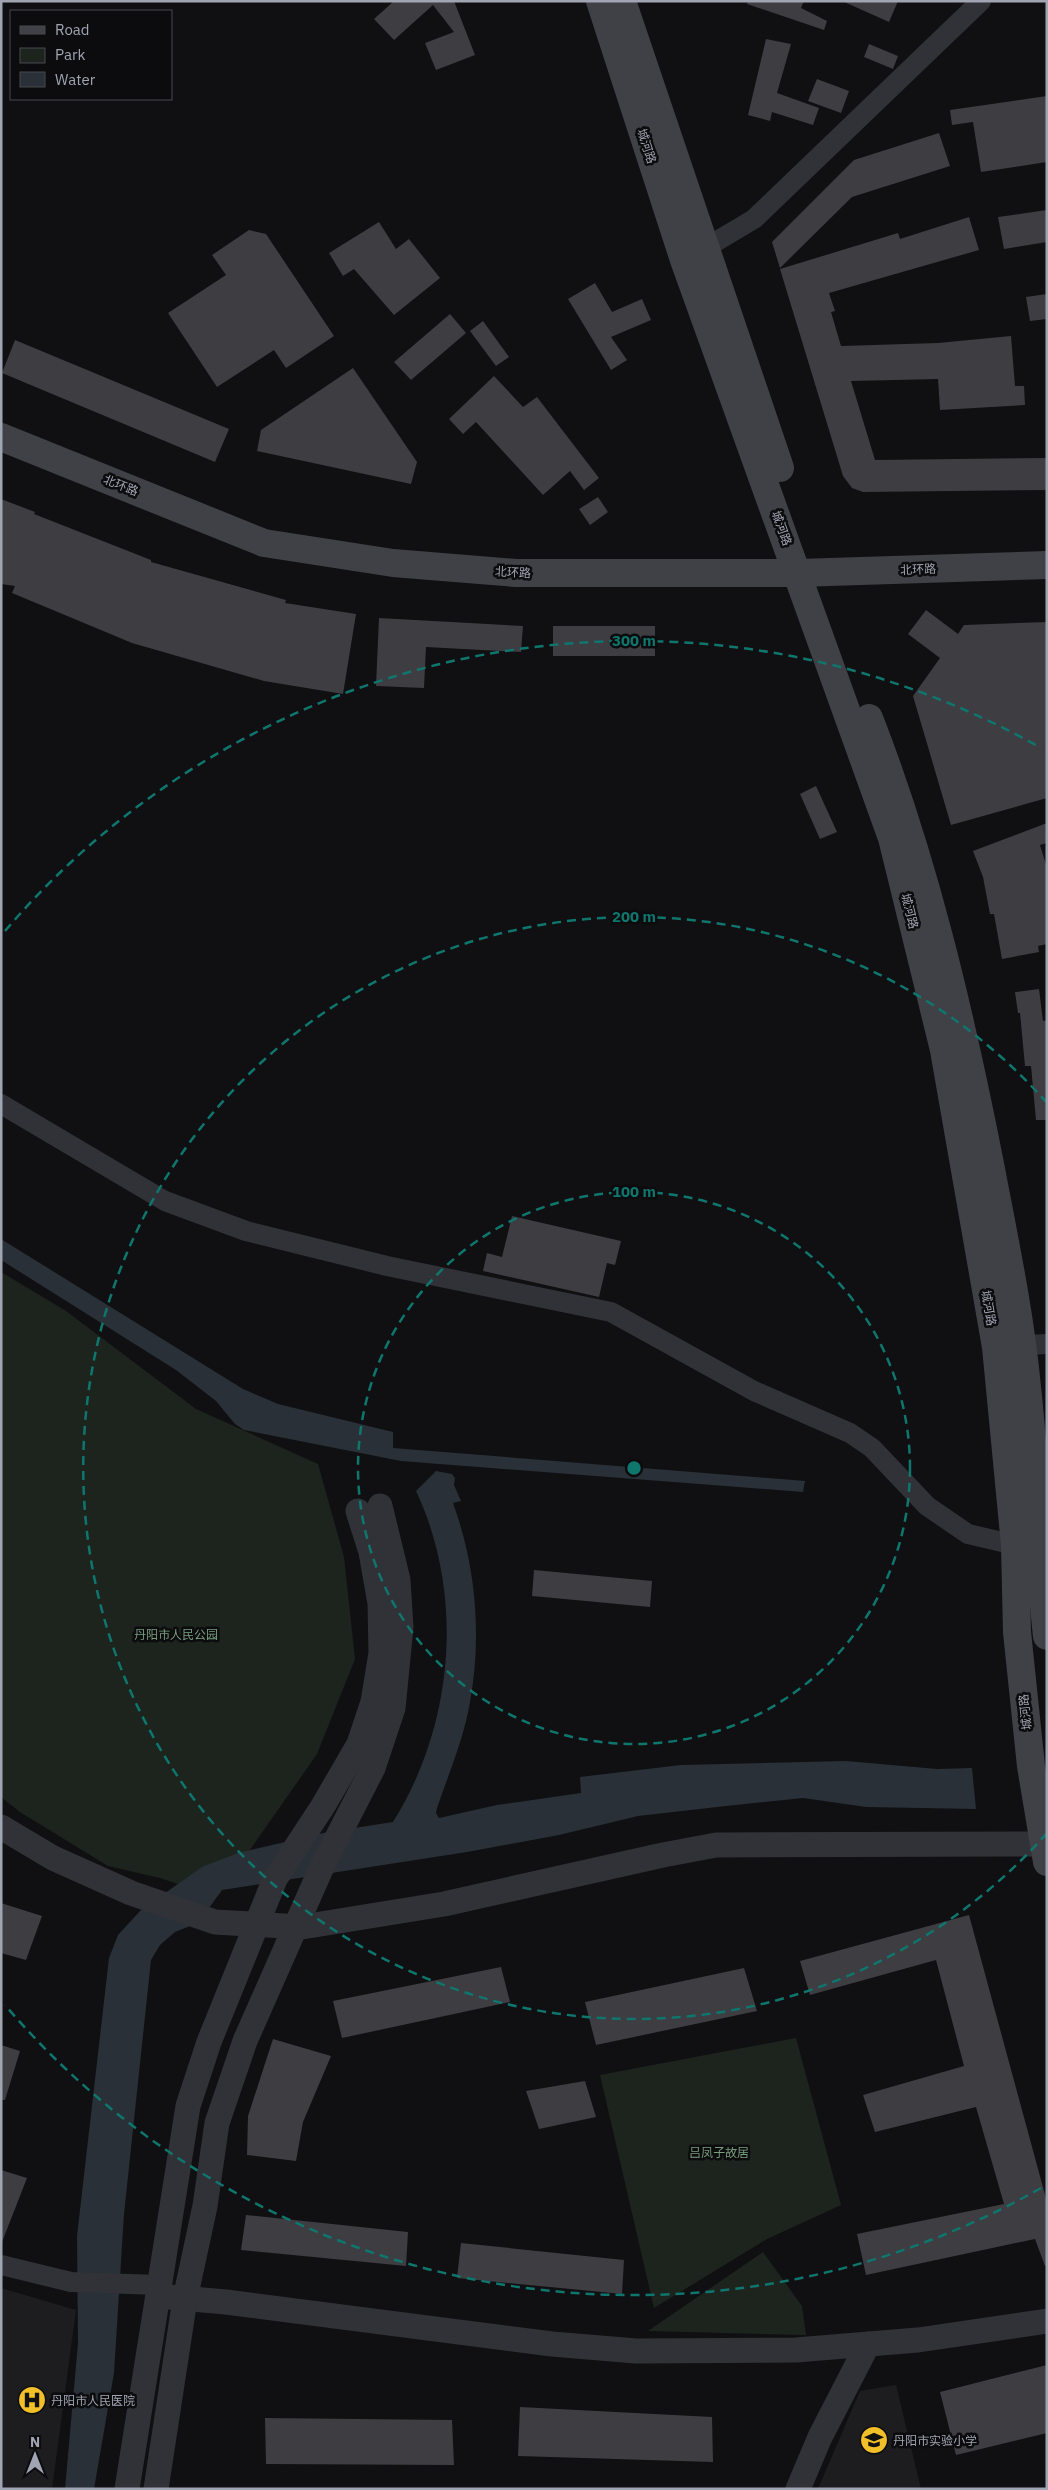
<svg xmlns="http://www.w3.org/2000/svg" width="1048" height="2490" viewBox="0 0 1048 2490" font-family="'IBM Plex Sans','Noto Sans SC',sans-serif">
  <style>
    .built { fill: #1d1c1f }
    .green { fill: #1d241e }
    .water { fill: #293037 }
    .building { fill: #3d3d42 }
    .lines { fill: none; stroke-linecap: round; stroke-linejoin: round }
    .minor { stroke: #313237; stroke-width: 20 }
    .tertiary { stroke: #313237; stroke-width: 25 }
    .secondary { stroke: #3f4147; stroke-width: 28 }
    .ring { fill: none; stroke: #0f766e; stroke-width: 2.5; stroke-dasharray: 9 6 }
    .labels { text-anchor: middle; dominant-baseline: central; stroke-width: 5; stroke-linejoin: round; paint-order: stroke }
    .street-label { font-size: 12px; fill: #a1a5b3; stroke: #0c0b0d }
    .park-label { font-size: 12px; fill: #789e7e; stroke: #0c0b0d }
    .poi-label { font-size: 12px; fill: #a1a5b3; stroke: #0c0b0d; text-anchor: start }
    .centre { fill: #0f766e; stroke: #0c0b0d; stroke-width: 2.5 }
    .ring-label { font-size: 15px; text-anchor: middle; font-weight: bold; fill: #0f766e; stroke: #0c0b0d; stroke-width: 5; stroke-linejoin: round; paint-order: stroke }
  </style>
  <rect width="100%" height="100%" fill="#101012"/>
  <g class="built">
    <polygon points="1,2288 76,2310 52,2489 1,2489"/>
    <polygon points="896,2385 921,2489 818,2489 860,2391"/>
  </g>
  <g class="green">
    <polygon points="1,1272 66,1311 196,1409 318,1464 344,1557 355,1659 317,1754 217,1897 160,1878 108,1866 20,1812 1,1797"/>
    <polygon points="796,2038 841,2205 767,2239 654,2308 600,2075"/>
    <polygon points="763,2252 802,2306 806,2335 648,2331"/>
  </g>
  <g class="water">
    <polygon points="1,1239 243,1389 278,1404 393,1432 393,1448 805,1481 803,1492 401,1461 244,1430 235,1424 216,1401 176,1370 1,1260"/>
    <path d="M436,1471L452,1474L455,1478L454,1485L461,1501L453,1503C476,1566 482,1636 470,1702C464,1738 449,1773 437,1808L436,1813L439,1818L497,1805L581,1793L580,1777L681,1765L846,1761L937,1769L972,1768L976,1809L866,1807L803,1798L726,1806L638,1816L559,1835L467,1852L222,1890L198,1923L175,1932L160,1945L151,1960L124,2214L114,2373L94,2489H65L78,2343L77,2236L109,1958L118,1935L141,1910L202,1867L238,1853L328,1832L393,1822C454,1725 465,1595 416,1491Z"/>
  </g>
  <g class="building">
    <polygon points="394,1 454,1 475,55 436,70 425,43 454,32 433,5 394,40 374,19"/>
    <polygon points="748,1 804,1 801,8 827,21 824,30 747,4"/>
    <polygon points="842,1 898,1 889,22"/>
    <polygon points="766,39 791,44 777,93 819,108 813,125 772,112 770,121 748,115"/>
    <polygon points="869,44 898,56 893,69 864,57"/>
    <polygon points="817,79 849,91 841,113 808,101"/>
    <polygon points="1047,96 1047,162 981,172 973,122 952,125 950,110"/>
    <polygon points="939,133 950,166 852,197 780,268 772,242 854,160"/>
    <polygon points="1047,210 1047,242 1004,249 998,217"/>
    <polygon points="969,217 979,250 829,293 835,311 831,312 841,346 938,343 1011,336 1015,386 1024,386 1025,405 940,410 938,379 851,381 875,460 1047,458 1047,490 863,492 852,488 843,476 780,269 898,233 900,239"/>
    <polygon points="379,222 396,249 409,239 440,278 394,315 354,269 343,276 329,253"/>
    <polygon points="249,230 266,234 334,336 286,368 274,350 217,387 168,313 226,275 212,255"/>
    <polygon points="595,283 612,312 642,299 651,320 611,337 627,360 611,370 568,299"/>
    <polygon points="1047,294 1047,319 1030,321 1026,297"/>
    <polygon points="450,314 466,333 411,380 394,362"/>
    <polygon points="483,321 509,357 496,366 470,331"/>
    <polygon points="15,340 229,429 215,462 2,373"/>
    <polygon points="353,368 417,462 411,484 257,451 261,430"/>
    <polygon points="494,376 523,407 537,397 599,478 584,490 570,471 543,495 476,422 463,434 449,419"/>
    <polygon points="598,497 608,512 590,525 579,509"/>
    <polygon points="1,499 35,512 34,514 151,560 151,562 286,600 285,603 356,614 343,694 264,681 132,643 12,593 15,586 1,584"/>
    <polygon points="926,610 958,634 964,625 1047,622 1047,798 951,825 913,696 940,658 908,634"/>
    <polygon points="379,618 523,626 521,652 426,647 424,688 376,686"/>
    <rect x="553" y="626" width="102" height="30"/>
    <polygon points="816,786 837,832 820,839 800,794"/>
    <polygon points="1047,823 1047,843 1040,845 1047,868 1047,944 1038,946 1039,952 1002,959 994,914 990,914 983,877 973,851"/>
    <polygon points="1039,989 1043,1021 1047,1020 1047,1120 1036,1120 1031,1066 1025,1066 1020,1013 1018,1013 1015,992"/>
    <polygon points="512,1216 621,1241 615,1265 607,1263 599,1297 483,1271 487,1253 502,1257"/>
    <polygon points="534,1570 652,1581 650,1607 532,1596"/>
    <polygon points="1,1903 42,1916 26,1960 1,1953"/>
    <polygon points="969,1915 1047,2202 1047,2265 1045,2266 1035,2239 866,2275 857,2234 1004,2204 976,2107 875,2132 863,2095 964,2066 936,1960 810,1995 800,1961"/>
    <polygon points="501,1967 510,2002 342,2038 333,2001"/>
    <polygon points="744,1968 757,2011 596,2045 585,2002"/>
    <polygon points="273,2039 331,2056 303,2122 296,2161 247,2155 248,2116"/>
    <polygon points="1,2045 20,2051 5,2100 1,2100"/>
    <polygon points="585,2081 596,2117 539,2129 526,2091"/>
    <polygon points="1,2170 27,2178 2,2242 1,2242"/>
    <polygon points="246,2215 408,2232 406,2266 241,2250"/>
    <polygon points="461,2243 624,2260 622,2294 457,2278"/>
    <polygon points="1047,2365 1047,2433 956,2455 940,2392"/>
    <polygon points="520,2407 712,2417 713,2462 518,2456"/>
    <polygon points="265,2418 452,2420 454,2465 266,2464"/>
  </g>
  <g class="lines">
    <g class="minor">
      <polyline points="695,254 754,219 981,1"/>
      <polyline points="1,1104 165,1201 246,1231 387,1266 611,1312 754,1391 850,1433 872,1448 927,1506 968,1534 1015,1545"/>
      <polyline points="1008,1346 1047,1344"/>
      <polyline points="1,2265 71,2282 159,2285"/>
    </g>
    <g class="tertiary">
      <polyline points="1,1827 53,1858 131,1893 215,1922 302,1927 444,1904 663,1855 716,1845 1044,1844"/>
      <polyline points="169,2297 226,2302 552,2344 636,2351 796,2350 918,2340 1047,2321"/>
      <polyline points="127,2489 188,2106 209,2042 275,1879 323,1806 359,1744 373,1702 381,1653 380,1603 371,1552 358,1511"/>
      <polyline points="156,2489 185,2299 205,2206 217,2123 245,2041 321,1869 373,1768 393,1708 401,1627 398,1580 380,1506"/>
      <polyline points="798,2489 820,2437 868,2344"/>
    </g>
    <g class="secondary">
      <polyline points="600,1 684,260 892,838 944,1050 996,1347 1015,1545 1017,1632 1031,1766 1047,1862"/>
      <polyline points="622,1 780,468"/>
      <polyline points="1,437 264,543 393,563 516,573 798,573 1047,565"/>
      <path d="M869,718C925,862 960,1012 990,1164C1004,1238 1020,1312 1027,1387C1036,1470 1038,1553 1047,1636"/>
    </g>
  </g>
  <g class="ring">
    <circle cx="634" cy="1468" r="276"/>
    <path d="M1047 1833A551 551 0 1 1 1047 1103"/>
    <path d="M1041 2188A827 827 0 0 1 5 2005M5 931A827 827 0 0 1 1041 748"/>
  </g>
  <defs>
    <g id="hospital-disc" transform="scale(1.4375)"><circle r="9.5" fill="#f1c029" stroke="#0c0b0d"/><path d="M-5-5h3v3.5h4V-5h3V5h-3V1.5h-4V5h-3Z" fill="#111"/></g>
    <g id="school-disc" transform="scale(1.4375)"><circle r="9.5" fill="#f1c029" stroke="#0c0b0d"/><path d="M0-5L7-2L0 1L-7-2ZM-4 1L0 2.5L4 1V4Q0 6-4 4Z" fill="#111"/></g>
  </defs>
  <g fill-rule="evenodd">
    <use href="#hospital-disc" x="32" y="2400"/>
    <use href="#school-disc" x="874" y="2440"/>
  </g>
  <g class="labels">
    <g class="street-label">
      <text transform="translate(647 146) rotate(72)">城河路</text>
      <text transform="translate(121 485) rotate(22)">北环路</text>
      <text transform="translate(782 528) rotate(70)">城河路</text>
      <text transform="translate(918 569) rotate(-2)">北环路</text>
      <text transform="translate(513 572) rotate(3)">北环路</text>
      <text transform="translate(910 911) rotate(76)">城河路</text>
      <text transform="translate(989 1308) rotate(80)">城河路</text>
      <text transform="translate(1025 1712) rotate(-96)">城河路</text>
    </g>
    <g class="park-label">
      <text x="176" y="1634">丹阳市人民公园</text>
      <text x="719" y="2152">吕凤子故居</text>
    </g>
    <g class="poi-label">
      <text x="51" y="2400">丹阳市人民医院</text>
      <text x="893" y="2440">丹阳市实验小学</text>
    </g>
  </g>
  <circle cx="634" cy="1468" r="8" class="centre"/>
  <g class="ring-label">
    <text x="634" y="646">300 m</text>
    <text x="634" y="922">200 m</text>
    <text x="634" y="1197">100 m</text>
  </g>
  <rect width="1048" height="2490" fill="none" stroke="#a1a5b3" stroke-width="5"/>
  <rect x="10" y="10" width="162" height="90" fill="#0c0b0d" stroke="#48494f"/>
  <rect x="20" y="26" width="25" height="8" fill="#3f4147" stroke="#48494f"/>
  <text x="55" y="35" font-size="15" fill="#a1a5b3">Road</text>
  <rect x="20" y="48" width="25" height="15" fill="#1d241e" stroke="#48494f"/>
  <text x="55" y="60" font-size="15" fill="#a1a5b3">Park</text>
  <rect x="20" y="72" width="25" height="15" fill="#293037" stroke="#48494f"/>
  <text x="55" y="85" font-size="15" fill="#a1a5b3">Water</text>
  <g transform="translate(35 2455)" stroke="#0c0b0d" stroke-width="4" paint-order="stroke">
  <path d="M0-4L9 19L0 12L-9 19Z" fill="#a1a5b3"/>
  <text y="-8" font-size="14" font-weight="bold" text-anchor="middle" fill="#a1a5b3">N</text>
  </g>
</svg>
